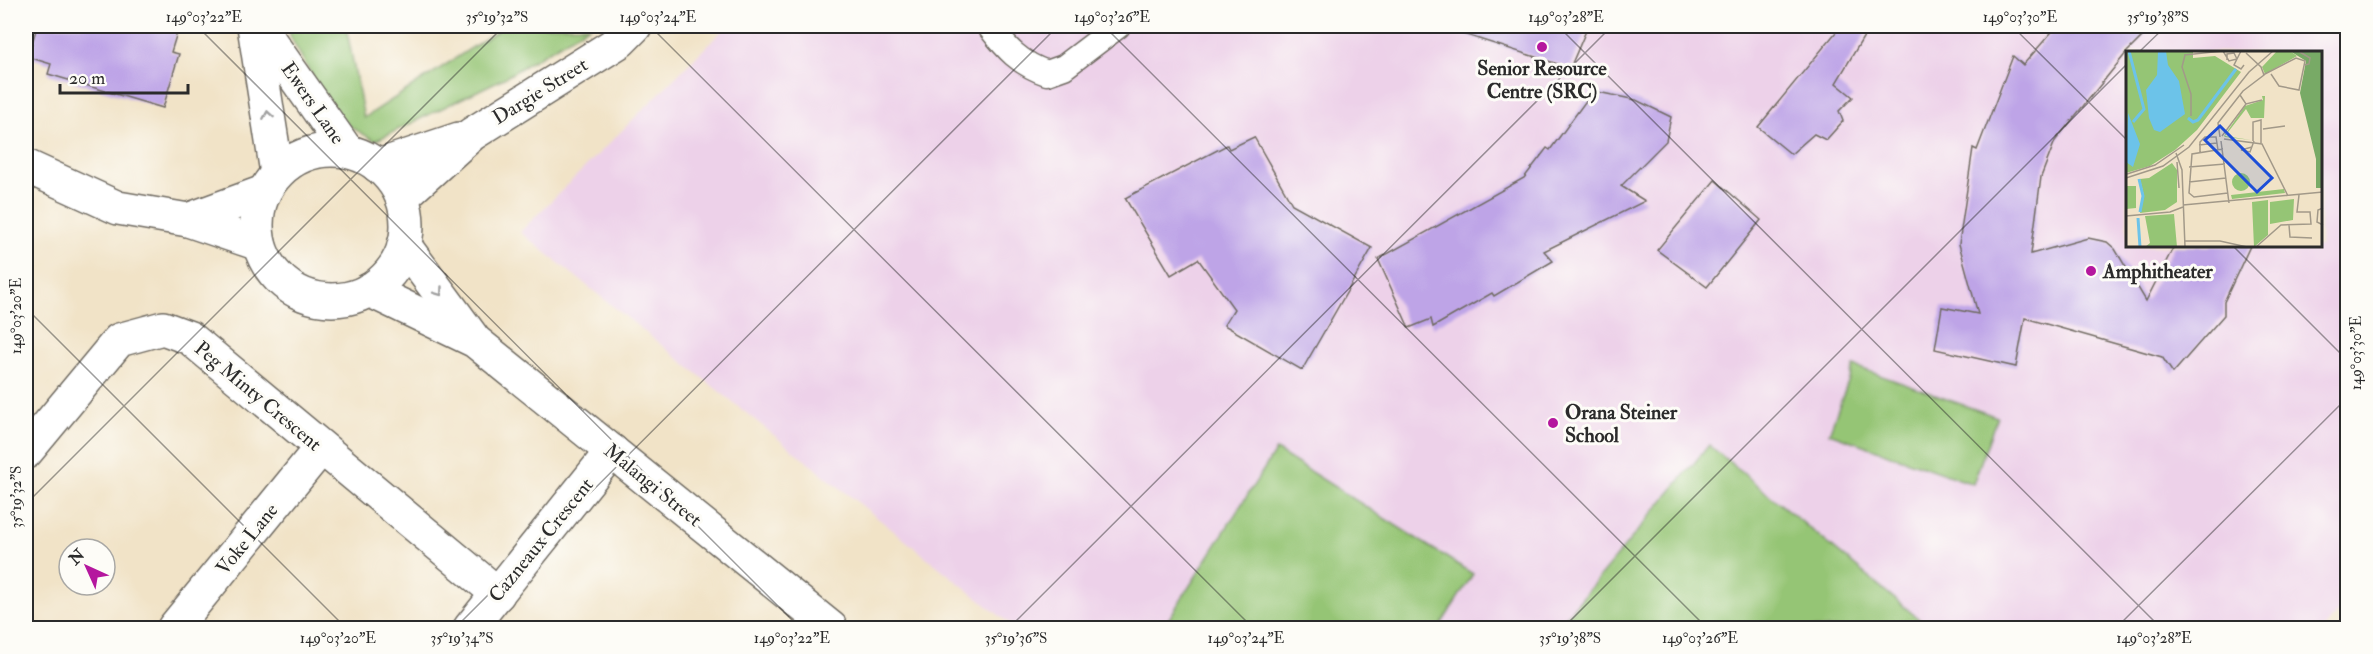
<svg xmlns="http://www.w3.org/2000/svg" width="2373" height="654" viewBox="0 0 2373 654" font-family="'IM FELL Double Pica',serif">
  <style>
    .built { fill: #edd1e9; fill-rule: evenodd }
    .green { fill: #95c575; stroke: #607850; stroke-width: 1.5 }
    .building { fill: #bea4e7 }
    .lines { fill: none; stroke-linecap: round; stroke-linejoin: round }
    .service-casing { stroke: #706b62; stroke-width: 27 }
    .minor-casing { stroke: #706b62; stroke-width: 36 }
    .service { stroke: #fff; stroke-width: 24 }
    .minor { stroke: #fff; stroke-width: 33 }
    .oneway { stroke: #a0a0a0 }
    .ticks { fill: none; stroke: #2b2b2b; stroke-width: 1.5; stroke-opacity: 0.45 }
    .poi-dot { fill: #b5179e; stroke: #fdfcf7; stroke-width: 2 }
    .labels { text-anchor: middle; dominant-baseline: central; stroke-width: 6; stroke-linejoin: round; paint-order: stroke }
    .poi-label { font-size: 20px; font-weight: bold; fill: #2b2b2b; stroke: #fdfcf7; text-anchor: start }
    .street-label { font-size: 20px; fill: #2b2b2b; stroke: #fdfcf7 }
    .inset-river { fill: none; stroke: #6cc3e9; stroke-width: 3 }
    .inset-road { fill: none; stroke: #a29989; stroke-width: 1.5 }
    .view { fill: #1d4ed8; fill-opacity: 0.15; stroke: #1d4ed8; stroke-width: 3 }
    .inset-edge { fill: none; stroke: #2b2b2b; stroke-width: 3 }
    .neatline { fill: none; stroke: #2b2b2b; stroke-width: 2 }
    .ticks-label { font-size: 15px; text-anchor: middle; fill: #2b2b2b }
  </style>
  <rect width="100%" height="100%" fill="#fdfcf7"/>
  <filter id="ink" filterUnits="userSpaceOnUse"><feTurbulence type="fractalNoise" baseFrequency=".0167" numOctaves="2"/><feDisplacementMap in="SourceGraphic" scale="12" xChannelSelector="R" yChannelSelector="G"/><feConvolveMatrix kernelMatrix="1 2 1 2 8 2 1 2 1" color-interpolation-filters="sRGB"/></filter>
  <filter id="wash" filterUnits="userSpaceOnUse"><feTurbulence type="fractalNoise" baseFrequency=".008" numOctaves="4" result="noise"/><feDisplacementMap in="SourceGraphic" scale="24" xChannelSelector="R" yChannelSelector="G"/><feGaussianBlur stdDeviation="1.35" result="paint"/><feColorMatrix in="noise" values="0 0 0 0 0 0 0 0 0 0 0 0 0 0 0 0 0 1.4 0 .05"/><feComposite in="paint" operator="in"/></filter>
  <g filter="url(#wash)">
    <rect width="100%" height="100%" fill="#f1e3c7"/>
    <path class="built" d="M727,26H2347V600L2325,628H1015L520,232ZM2127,52H2320V246H2127Z"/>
    <g class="green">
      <polygon points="288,26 346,26 364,118 505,26 590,26 506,77 375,141 335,118 291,38"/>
      <polygon points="1854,366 1997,417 1973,484 1829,433"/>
      <polygon points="1709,445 1930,628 1557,628"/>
      <polygon points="1276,450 1473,574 1439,628 1163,628"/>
    </g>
    <g id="blocks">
      <g class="building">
        <polygon points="37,26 179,26 171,52 179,54 163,108 48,74 51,64 28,57"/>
        <polygon points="1461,26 1588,26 1570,68 1460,33"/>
        <polygon points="1841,26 1870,26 1836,83 1853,97 1839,111 1843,121 1826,140 1814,134 1791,154 1758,127"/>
        <polygon points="2057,26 2153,26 2127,52 2055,141 2041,177 2031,254 2088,238 2107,242 2115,249 2146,301 2174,246 2250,246 2224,302 2224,315 2173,373 2162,357 2025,318 2016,367 1935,349 1942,307 1978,314 1959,244 1973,148 1977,150 2013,56 2023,65"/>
        <polygon points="1593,91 1636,100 1671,117 1666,141 1621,186 1645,201 1544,251 1553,261 1494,296 1492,293 1433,327 1431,319 1409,328 1378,259 1524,178 1547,148 1550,150"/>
        <polygon points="1254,137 1292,204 1372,248 1302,370 1224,325 1234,309 1198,259 1171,275 1125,198 1227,145 1229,149"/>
        <polygon points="1715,180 1761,220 1707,287 1657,250"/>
      </g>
    </g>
  </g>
  <g filter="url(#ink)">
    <use href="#blocks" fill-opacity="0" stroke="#706b62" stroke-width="1.5"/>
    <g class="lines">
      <g class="service-casing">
        <path id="service" d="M989,26C1006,48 1020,64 1047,73L1064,67L1118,26"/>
      </g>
      <g class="minor-casing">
        <g id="minor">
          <polyline points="254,26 277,173"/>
          <polyline points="259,26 347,151"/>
          <circle cx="332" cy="225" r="75"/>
          <polyline points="26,166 118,208 188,220 259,244"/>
          <polyline points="378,166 459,139"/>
          <polyline points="402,197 472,134 620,41 635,26"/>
          <polyline points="188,220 264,192"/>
          <polyline points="404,245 472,337"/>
          <polyline points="369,290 475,341 831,628"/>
          <polyline points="26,452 119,340 163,328 190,338 498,594"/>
          <polyline points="174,628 320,449"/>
          <polyline points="470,628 612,451"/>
        </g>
      </g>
      <use href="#service" class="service"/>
      <use href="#minor" class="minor"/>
    </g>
    <defs><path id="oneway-chevron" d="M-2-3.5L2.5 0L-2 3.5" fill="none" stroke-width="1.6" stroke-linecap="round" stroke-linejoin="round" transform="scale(1.5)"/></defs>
    <g class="oneway">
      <use href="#oneway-chevron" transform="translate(268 115) rotate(-99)"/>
      <use href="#oneway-chevron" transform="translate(439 292) rotate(54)"/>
    </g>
  </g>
  <path class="ticks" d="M197,26L800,628M650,26L1253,628M1104,26L1707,628M1558,26L2161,628M2012,26L2127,140M2139,52L2166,26M2233,246L2348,361M26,308L346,628M26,504L504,26M455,628L1058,26M1009,628L1612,26M1563,628L2127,64M2116,628L2348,397"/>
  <g class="poi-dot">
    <circle cx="1542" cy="47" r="6"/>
    <circle cx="2091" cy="271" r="6"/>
    <circle cx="1553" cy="423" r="6"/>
  </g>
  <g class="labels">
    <g class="poi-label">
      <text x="1542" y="68" text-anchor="middle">Senior Resource<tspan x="1542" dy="23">Centre (SRC)</tspan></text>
      <text x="2103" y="271">Amphitheater</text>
      <text x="1565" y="412">Orana Steiner<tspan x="1565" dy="23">School</tspan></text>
    </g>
    <g class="street-label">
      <text transform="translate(540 91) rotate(-32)">Dargie Street</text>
      <text transform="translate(313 103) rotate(55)">Ewers Lane</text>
      <text transform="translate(258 396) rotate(40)">Peg Minty Crescent</text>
      <text transform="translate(653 485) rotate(39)">Malangi Street</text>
      <text transform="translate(247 539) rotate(-51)">Voke Lane</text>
      <text transform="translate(541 540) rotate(-51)">Cazneaux Crescent</text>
    </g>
  </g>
  <g transform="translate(2126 51)">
    <rect width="196" height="196" fill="#f1e3c7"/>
    <path d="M0,0H67V7L89,5L115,21L71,79L49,99L24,115L0,122ZM151,0H164L171,5L139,23L136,16ZM136,45H139L138,67H125L120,58L99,85L125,89L99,86L98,85L119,55L137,49ZM46,112L51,119V151L39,159L14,162L18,145L14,128L23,127ZM106 131a9 9 0 1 1 18 0a9 9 0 1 1-18 0ZM0,135H10V157L0,158ZM158,138L159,142L106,148L105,144ZM168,148L167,169L144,173V151ZM142,149V184L128,196L126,151ZM48,163L51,196H19L24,192L19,165Z" fill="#95c575"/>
    <path d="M164,0H196V137H190V108L174,42L180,10Z" fill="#78aa66"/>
    <path d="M32,0H40L42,14L53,30L59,63L34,81L28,79L23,67L20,39L31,24ZM2,62L14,93L7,116L0,111Z" fill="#6cc3e9"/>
    <path class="inset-river" d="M3,0L18,58L7,71M62,67L67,71L72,69L110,18M13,128L17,145L14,161M12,167L14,196"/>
    <path class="inset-road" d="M97,0L103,10L111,8M115,0L108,14L115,18L118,14M174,1L184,7L183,13L179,14M58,4L97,0M59,4L56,16L65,43V65M101,9V3L108,2L111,8M137,24L170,7L179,10L173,39L153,35L145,23M114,44L120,53L136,49M137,78L159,75M96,85L120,53M94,86L92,72L117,40L138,24L135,16L120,2M98,88L136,93L162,145M95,90L103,152M127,90V71L135,69V92M73,94L91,92M126,96L115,99L124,101L128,90M97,98L66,103L63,142L68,146L102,142M74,101V91L79,86H90L92,99M50,102L56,119L59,196M51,111L53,137M63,116L99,113M1,123L29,114L58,94M0,127L37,115L63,96L123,21L147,0M63,131L100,127M57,154L197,141M197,157L192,159L191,171L197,174M0,165L44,161L57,156M163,174L164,186L186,187M59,190H94L121,196M130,196L155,174L185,173L184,161H171L173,144"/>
    <path class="view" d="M94,75L146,127L131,141L79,89Z"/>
    <rect width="196" height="196" class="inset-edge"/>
  </g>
  <rect width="2373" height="654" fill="none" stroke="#fdfcf7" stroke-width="66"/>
  <g transform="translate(87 567) rotate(315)"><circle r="28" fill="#fdfcf7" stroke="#a9a8a5" stroke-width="1.5"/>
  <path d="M0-4.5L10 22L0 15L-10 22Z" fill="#b5179e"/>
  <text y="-9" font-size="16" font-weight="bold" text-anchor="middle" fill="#2b2b2b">N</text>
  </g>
  <path d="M60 84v9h128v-9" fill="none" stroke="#2b2b2b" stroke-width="3"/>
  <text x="69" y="84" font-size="18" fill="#2b2b2b" stroke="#fdfcf7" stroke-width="4.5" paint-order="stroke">20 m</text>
  <rect x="33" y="33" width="2307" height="588" class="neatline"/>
  <g class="ticks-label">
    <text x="204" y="22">149°03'22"E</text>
    <text x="497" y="22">35°19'32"S</text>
    <text x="658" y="22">149°03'24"E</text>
    <text x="1112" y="22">149°03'26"E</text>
    <text x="1566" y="22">149°03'28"E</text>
    <text x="2020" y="22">149°03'30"E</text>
    <text x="2158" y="22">35°19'38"S</text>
    <text transform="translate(16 316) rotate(-90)" y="5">149°03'20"E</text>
    <text transform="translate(2356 353) rotate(-90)" y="5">149°03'30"E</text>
    <text transform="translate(16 497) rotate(-90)" y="5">35°19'32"S</text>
    <text x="338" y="643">149°03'20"E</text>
    <text x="462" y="643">35°19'34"S</text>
    <text x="792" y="643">149°03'22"E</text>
    <text x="1016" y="643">35°19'36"S</text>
    <text x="1246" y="643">149°03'24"E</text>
    <text x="1570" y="643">35°19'38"S</text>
    <text x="1700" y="643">149°03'26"E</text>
    <text x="2154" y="643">149°03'28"E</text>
  </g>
</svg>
